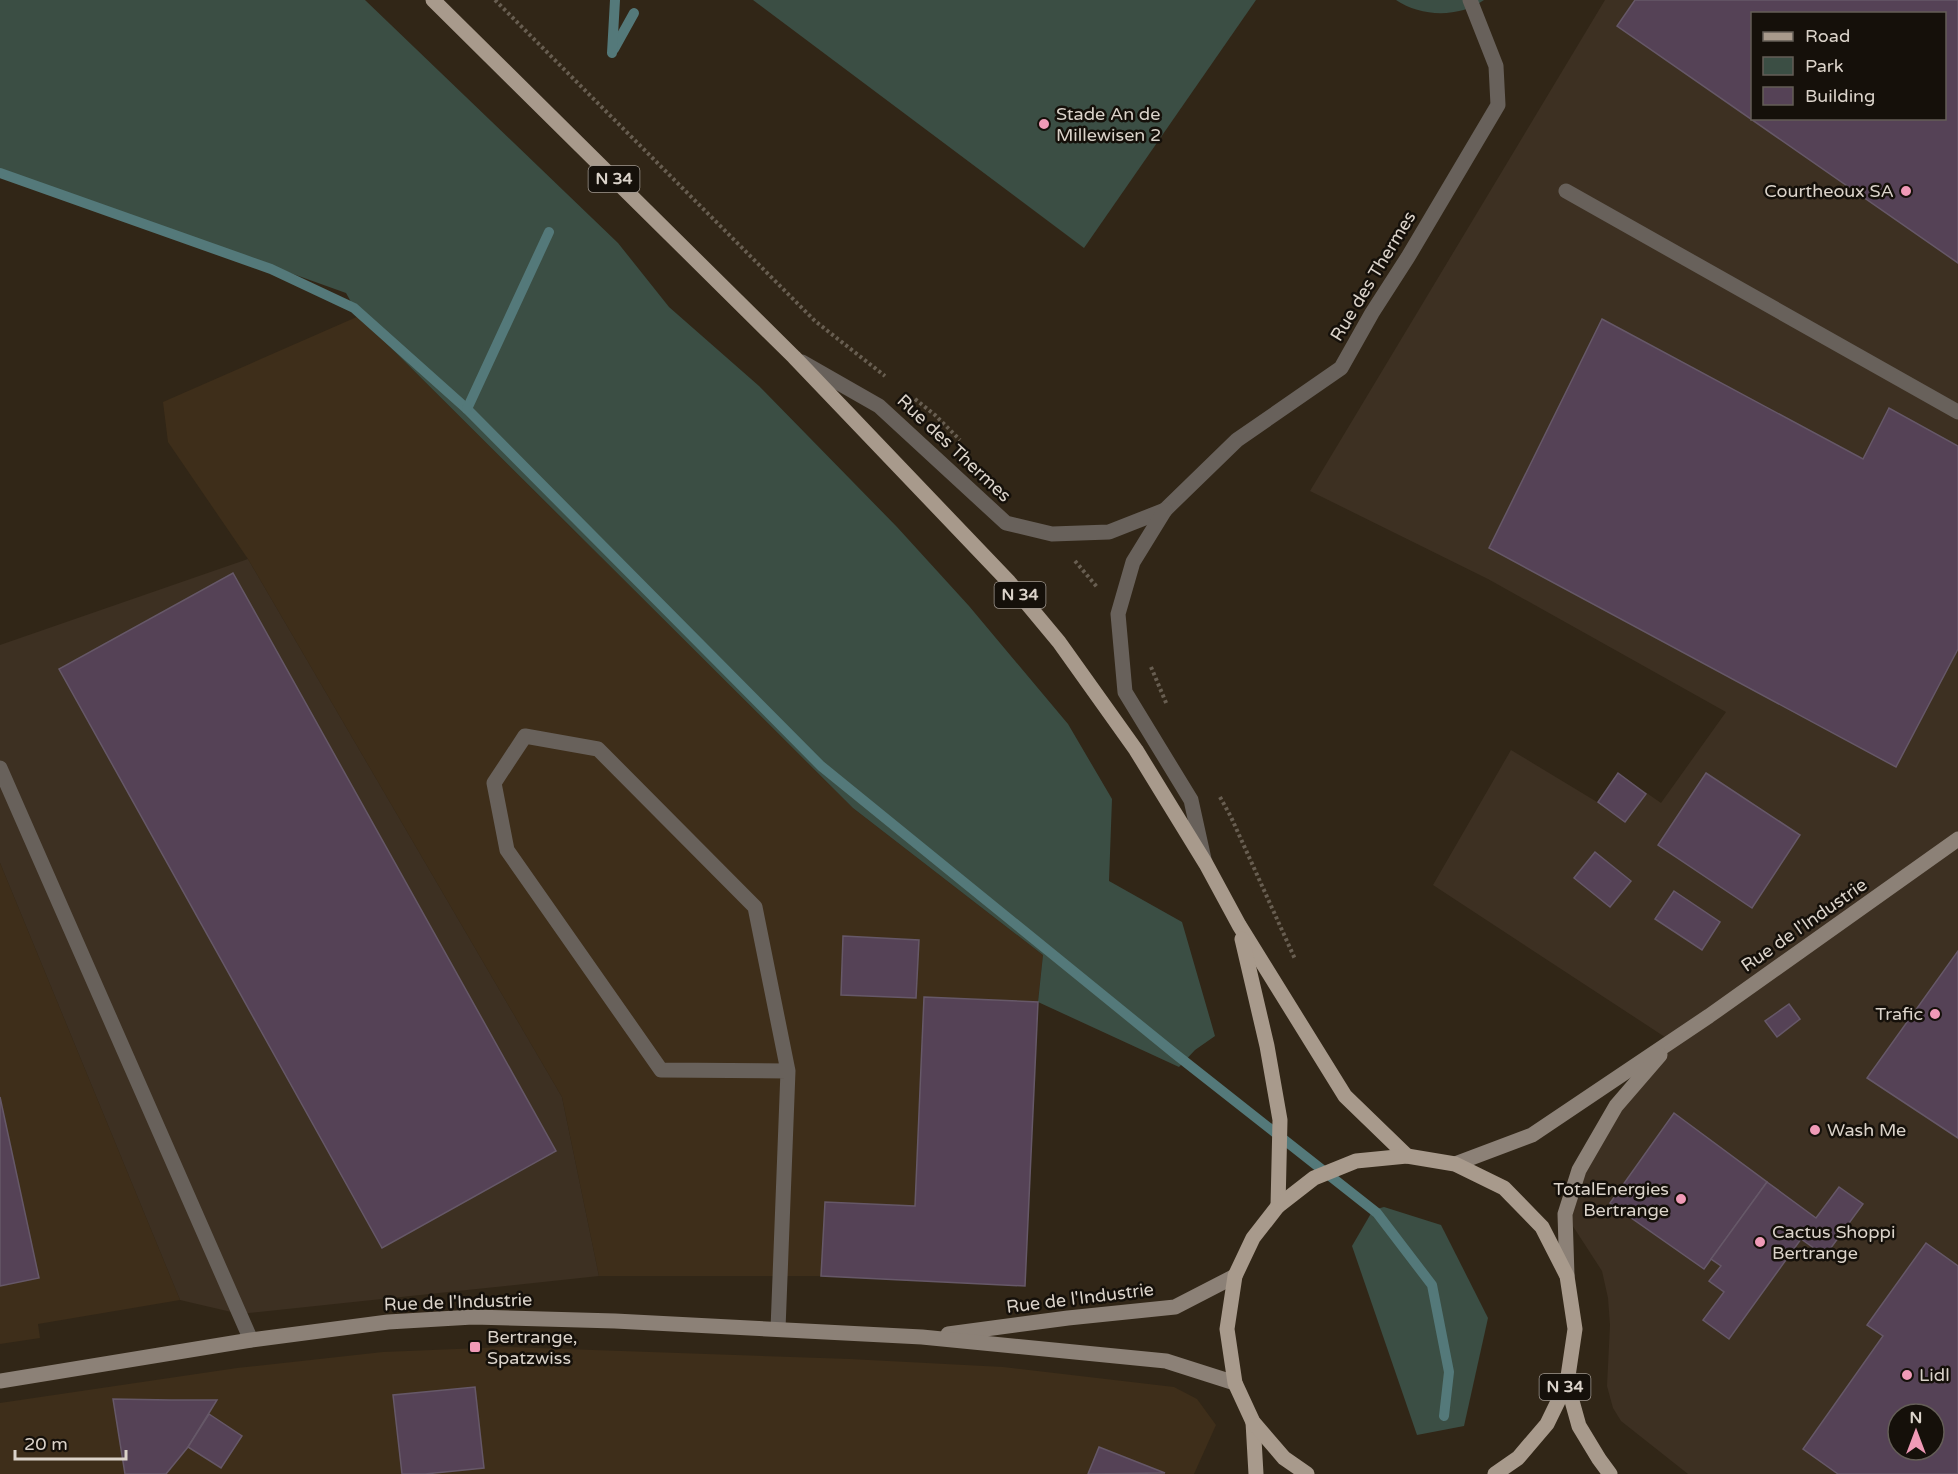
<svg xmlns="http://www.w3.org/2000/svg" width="1958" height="1474" viewBox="0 0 1958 1474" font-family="'Varela Round',sans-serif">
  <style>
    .commercial { fill: #3d3022; fill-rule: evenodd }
    .built { fill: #3e2e1a }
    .green { fill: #3b4e44 }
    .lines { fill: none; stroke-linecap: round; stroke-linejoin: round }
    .stream { stroke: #54797a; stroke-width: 10 }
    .building { fill: #554256; stroke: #665868; stroke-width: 1.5; fill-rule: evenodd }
    .path { stroke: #685e51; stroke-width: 4; stroke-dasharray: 3 3; stroke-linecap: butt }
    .lane { stroke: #68615b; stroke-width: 15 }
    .street { stroke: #68615b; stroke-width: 15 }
    .secondary { stroke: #8c8177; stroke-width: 15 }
    .primary { stroke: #a89a8c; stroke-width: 15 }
    .poi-dot { fill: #f09ab7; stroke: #15100a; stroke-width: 2 }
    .labels { text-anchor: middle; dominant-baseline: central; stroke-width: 5; stroke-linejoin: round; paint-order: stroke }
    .shield { fill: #15100a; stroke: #a09890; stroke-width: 1.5 }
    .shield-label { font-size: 16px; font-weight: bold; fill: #dbd3ca }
    .poi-label { font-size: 18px; fill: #dbd3ca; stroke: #15100a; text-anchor: start }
    .street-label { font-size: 18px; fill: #dbd3ca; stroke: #15100a }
  </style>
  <rect width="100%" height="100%" fill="#312617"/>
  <g class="commercial">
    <path d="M1605,0H1958V1474H1688L1621,1421L1613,1408L1607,1386L1610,1325L1608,1298L1602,1271L1565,1214L1579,1170L1671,1041L1433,885L1511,750L1597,802L1618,773L1661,803L1726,712L1488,579L1310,491ZM1752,14H1944V118H1752ZM1898,1414H1934V1450H1898Z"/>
    <polygon points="248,559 562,1097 599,1276 240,1314 180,1300 0,863 0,645"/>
  </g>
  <g class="built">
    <polygon points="359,316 853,808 1043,955 1038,1002 1025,1286 821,1276 599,1276 562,1097 248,559 168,442 163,402"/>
    <polygon points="0,863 180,1300 38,1324 40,1338 0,1344"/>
    <polygon points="505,1347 850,1359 1003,1367 1174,1387 1197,1399 1216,1425 1194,1474 0,1474 0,1403 237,1368 383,1352"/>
  </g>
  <g class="green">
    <polygon points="0,0 365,0 618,243 669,307 759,386 897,527 969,606 1068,724 1112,799 1109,881 1182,922 1215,1036 1195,1050 1179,1067 1038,1002 1043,955 853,808 359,316 346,293 0,169"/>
    <polygon points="753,0 1256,0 1084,248"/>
    <path d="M1396,0H1484C1459,18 1421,17 1396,0Z"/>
    <polygon points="1384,1207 1441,1225 1488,1318 1464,1426 1417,1435 1352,1246 1373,1210"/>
  </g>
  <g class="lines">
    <g class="stream">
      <polyline points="614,49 634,13"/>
      <polyline points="612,53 615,0"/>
      <polyline points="0,173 271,269 354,308 467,409 821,766 1174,1053 1377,1213 1432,1285 1449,1372 1444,1416"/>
      <polyline points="467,409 549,232"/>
    </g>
  </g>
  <g class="building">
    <path d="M1635,0H1958V263L1617,26ZM1752,14H1944V118H1752Z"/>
    <polygon points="1602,319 1863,459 1889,408 1958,446 1958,649 1896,767 1489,548"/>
    <polygon points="233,573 556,1151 382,1248 59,669"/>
    <polygon points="1618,773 1646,794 1625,822 1598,802"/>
    <polygon points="1706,773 1800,835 1752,908 1658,845"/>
    <polygon points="1595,852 1631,881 1610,907 1574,878"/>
    <polygon points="1674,891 1720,922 1702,950 1655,919"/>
    <polygon points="843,936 919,940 916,998 841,995"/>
    <polygon points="1958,951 1958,1138 1867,1078"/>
    <polygon points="924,997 1038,1002 1025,1286 821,1276 825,1202 915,1206"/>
    <polygon points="1789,1004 1800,1019 1777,1037 1765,1021"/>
    <polygon points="0,1097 39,1278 0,1286"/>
    <polygon points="1674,1113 1767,1182 1704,1269 1610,1203"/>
    <polygon points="1767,1182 1816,1218 1839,1187 1863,1204 1825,1256 1801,1239 1729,1339 1703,1320 1724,1292 1709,1281 1721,1266 1711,1259"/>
    <path d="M1926,1243L1958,1266V1474H1838L1803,1449L1883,1336L1867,1325ZM1898,1414H1934V1450H1898Z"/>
    <polygon points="475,1387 484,1468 425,1474 402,1474 393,1395"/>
    <polygon points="113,1399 171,1400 217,1400 188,1447 166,1474 125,1474"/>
    <polygon points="209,1414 242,1436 221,1468 188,1447"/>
    <polygon points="1099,1447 1165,1473 1088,1474"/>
  </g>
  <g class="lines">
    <g class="path">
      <polyline points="495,0 815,321 885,376"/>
      <polyline points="915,399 935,415 960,440"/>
      <polyline points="1075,561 1097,587"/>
      <polyline points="1151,667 1167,705"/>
      <polyline points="1220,797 1231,817 1295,959"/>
    </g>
    <g class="lane">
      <polyline points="1566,191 1958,412"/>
      <polyline points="1165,510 1237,440 1341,368 1372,313 1408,257 1498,105 1496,66 1470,0"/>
      <polyline points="0,768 251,1340"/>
      <polyline points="778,1329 788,1071 755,907 598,749 525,736 494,783 507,850 661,1070 788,1071"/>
    </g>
    <g class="street">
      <polyline points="802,362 879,406 1006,523 1052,534 1109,532 1165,510"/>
      <polyline points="1165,510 1133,562 1118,614 1125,692 1191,800 1204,859"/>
    </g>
    <g class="secondary">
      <polyline points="1455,1164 1532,1135 1709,1016 1958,839"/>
      <polyline points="1567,1276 1565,1214 1579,1170 1616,1106 1660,1055"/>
      <polyline points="948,1334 1068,1318 1175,1307 1235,1276"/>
      <polyline points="0,1381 251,1340 388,1322 473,1317 615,1321 922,1337 1166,1361 1235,1383"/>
    </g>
    <g class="primary">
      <polyline points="433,0 794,357 1009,582 1059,642 1136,750 1206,864 1239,925 1345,1096 1407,1156"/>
      <polyline points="1242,939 1267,1046 1280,1120 1278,1206"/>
      <polyline points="1567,1383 1579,1426 1599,1459 1610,1474"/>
      <polyline points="1253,1422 1256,1474"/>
      <polyline points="1307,1474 1284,1458 1253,1422 1235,1383 1227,1329 1235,1276 1253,1238 1278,1206 1314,1178 1356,1161 1407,1156 1455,1164 1504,1188 1542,1227 1567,1276 1575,1329 1567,1383 1547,1424 1518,1458 1495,1474"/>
    </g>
  </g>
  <g class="poi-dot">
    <circle cx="1044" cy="124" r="6"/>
    <circle cx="1906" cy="191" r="6"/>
    <circle cx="1935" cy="1014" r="6"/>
    <circle cx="1815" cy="1130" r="6"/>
    <circle cx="1681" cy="1199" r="6"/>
    <circle cx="1760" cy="1242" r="6"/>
    <rect x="469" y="1341" width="12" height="12" rx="3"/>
    <circle cx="1907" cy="1375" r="6"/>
  </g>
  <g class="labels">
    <g class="shield">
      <rect x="588.5" y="166" width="51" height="26" rx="4.5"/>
      <rect x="994.5" y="582" width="51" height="26" rx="4.5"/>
      <rect x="1539.5" y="1374" width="51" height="26" rx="4.5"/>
    </g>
    <g class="shield-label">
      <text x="614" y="179">N 34</text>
      <text x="1020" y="595">N 34</text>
      <text x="1565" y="1387">N 34</text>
    </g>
    <g class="poi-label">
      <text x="1056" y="114">Stade An de<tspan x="1056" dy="21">Millewisen 2</tspan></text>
      <text x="1894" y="191" text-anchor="end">Courtheoux SA</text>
      <text x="1923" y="1014" text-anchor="end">Trafic</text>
      <text x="1827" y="1130">Wash Me</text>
      <text x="1669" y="1189" text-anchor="end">TotalEnergies<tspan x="1669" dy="21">Bertrange</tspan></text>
      <text x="1772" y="1232">Cactus Shoppi<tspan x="1772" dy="21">Bertrange</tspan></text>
      <text x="487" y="1337">Bertrange,<tspan x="487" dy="21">Spatzwiss</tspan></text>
      <text x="1919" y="1375">Lidl</text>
    </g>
    <g class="street-label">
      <text transform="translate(1373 276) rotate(-59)">Rue des Thermes</text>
      <text transform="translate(954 448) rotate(43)">Rue des Thermes</text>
      <text transform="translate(1804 925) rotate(-35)">Rue de l'Industrie</text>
      <text transform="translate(1080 1298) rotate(-7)">Rue de l'Industrie</text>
      <text transform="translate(458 1302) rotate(-2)">Rue de l'Industrie</text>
    </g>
  </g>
  <rect x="1751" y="12" width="195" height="108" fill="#15100a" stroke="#645e57" stroke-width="1.5"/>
  <rect x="1763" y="32" width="30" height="9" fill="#a89a8c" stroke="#645e57" stroke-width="1.5"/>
  <text x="1805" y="42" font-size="18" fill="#dbd3ca">Road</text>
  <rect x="1763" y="57" width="30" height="18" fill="#3b4e44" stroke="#645e57" stroke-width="1.5"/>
  <text x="1805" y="72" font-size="18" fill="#dbd3ca">Park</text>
  <rect x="1763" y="87" width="30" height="18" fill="#554256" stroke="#645e57" stroke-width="1.5"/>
  <text x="1805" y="102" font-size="18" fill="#dbd3ca">Building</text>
  <g transform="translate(1916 1432)"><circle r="28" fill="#15100a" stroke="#645e57" stroke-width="1.5"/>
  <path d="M0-4.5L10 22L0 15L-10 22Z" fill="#f09ab7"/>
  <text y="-9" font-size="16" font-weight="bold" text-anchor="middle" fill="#dbd3ca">N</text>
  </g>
  <path d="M15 1450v9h111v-9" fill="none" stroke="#dbd3ca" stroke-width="3"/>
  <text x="24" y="1450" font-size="18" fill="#dbd3ca" stroke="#15100a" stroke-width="4.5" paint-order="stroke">20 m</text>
</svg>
